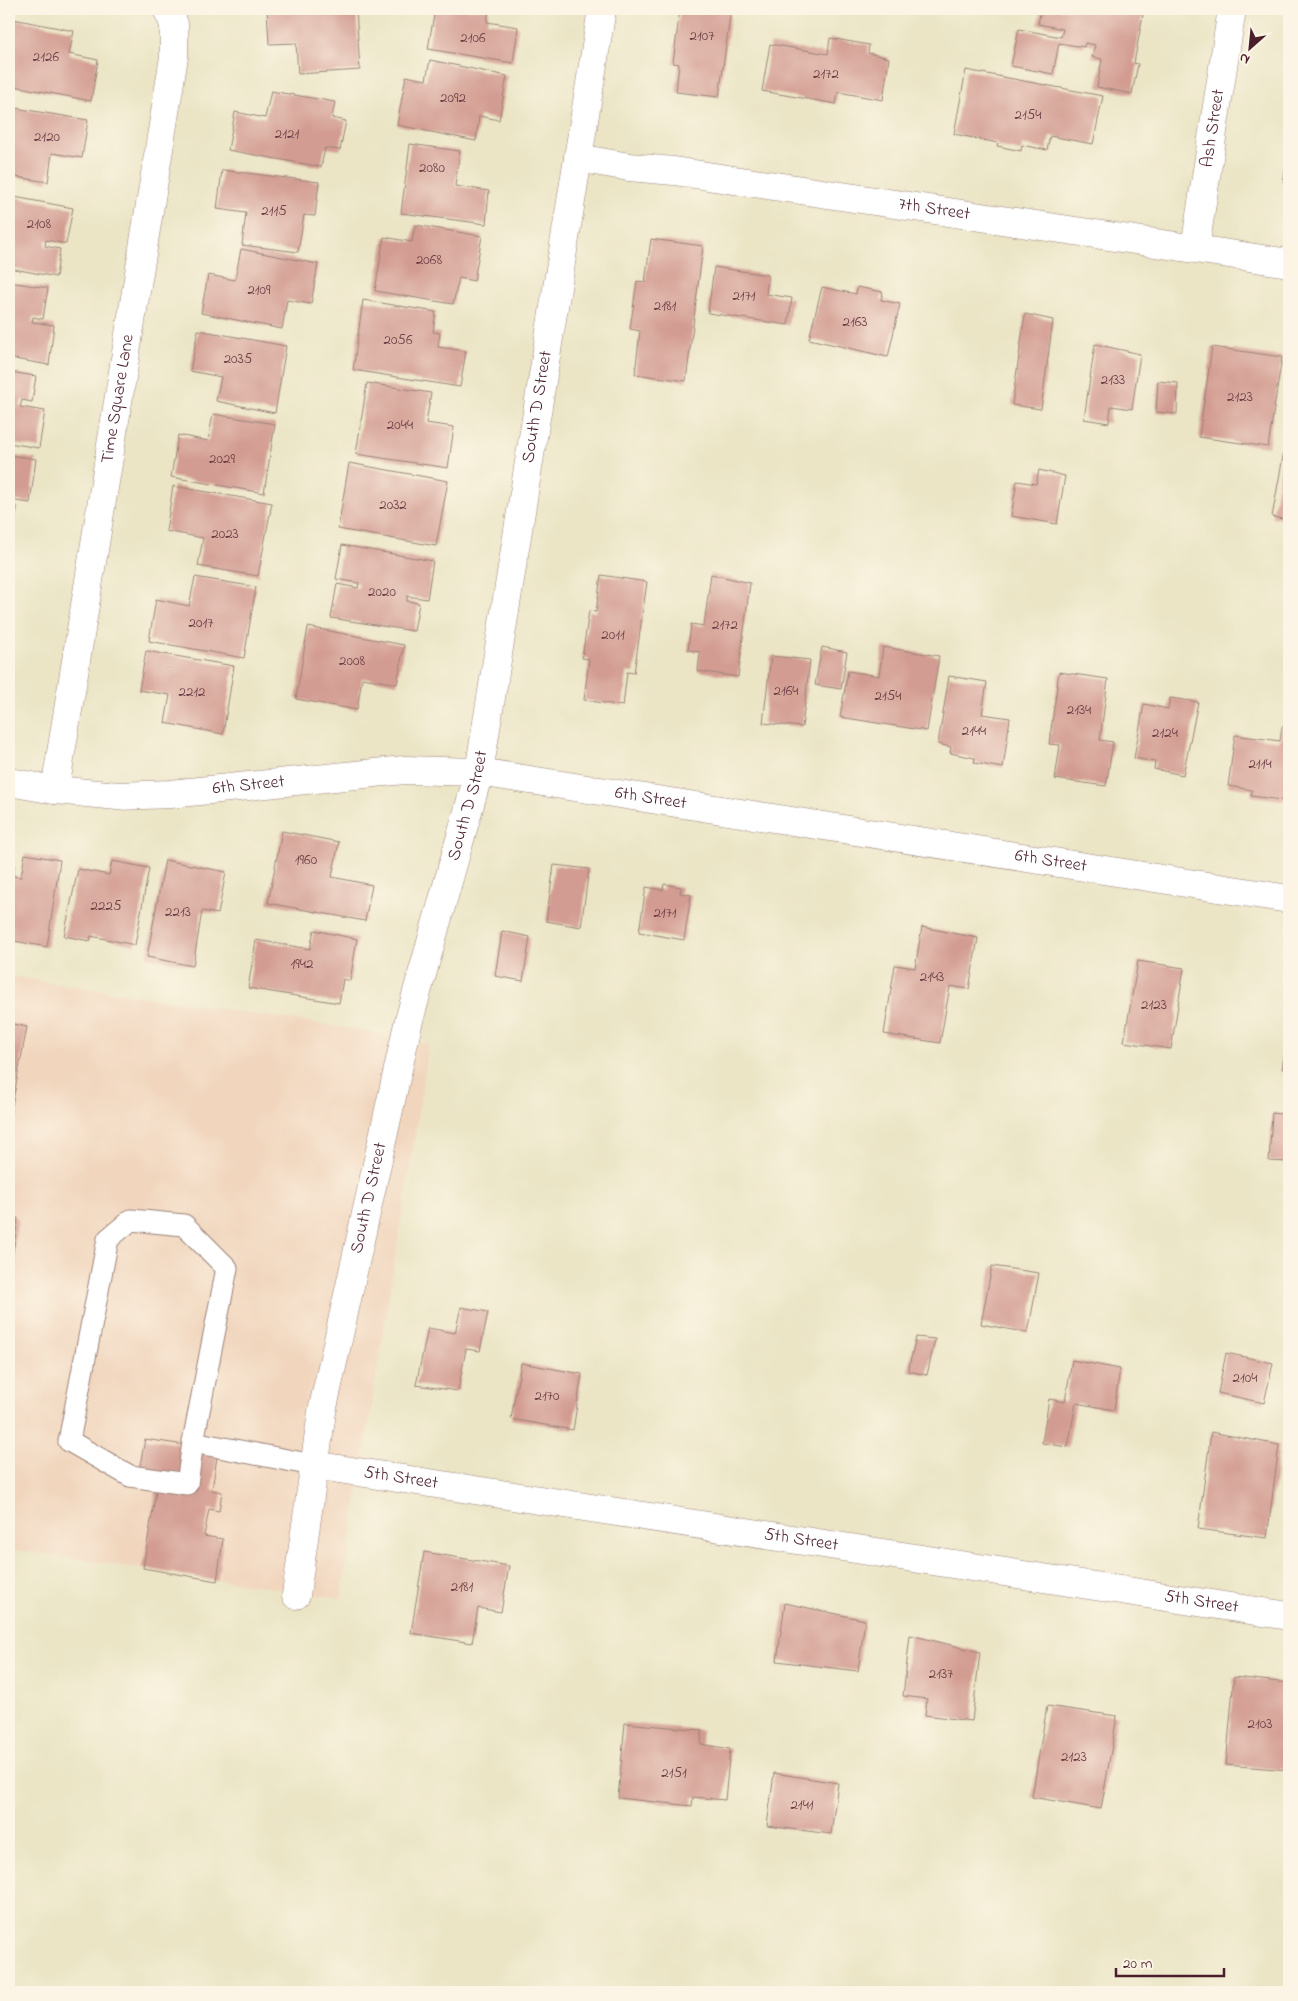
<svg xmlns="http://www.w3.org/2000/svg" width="1298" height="2001" viewBox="0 0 1298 2001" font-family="'Indie Flower',sans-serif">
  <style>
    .built { fill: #f1d5bd }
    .building { fill: #d39c92 }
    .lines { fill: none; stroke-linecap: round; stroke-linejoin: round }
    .service-casing { stroke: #9a8278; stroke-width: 23 }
    .minor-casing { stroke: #9a8278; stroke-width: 29 }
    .service { stroke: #fff; stroke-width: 21 }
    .minor { stroke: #fff; stroke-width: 28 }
    .labels { text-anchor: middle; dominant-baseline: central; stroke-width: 4.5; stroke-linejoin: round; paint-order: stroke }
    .number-label { font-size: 15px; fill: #6c3e45 }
    .street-label { font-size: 18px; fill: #4a1f2b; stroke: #fcf5e5 }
  </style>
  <rect width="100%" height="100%" fill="#fcf5e5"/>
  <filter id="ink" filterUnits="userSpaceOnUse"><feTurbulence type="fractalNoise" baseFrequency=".02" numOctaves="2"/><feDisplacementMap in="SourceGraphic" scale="10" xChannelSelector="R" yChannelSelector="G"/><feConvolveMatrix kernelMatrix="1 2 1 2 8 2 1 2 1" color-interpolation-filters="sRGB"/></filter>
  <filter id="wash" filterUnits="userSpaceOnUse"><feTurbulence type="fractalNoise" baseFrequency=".0096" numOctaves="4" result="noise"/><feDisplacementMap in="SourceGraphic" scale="20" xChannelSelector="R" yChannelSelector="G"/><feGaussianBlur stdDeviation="1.12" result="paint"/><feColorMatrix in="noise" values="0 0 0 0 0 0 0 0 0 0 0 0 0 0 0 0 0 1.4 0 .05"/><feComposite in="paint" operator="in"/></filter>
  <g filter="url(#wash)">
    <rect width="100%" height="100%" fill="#ebe5c6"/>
    <polygon class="built" points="9,976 358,1030 429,1044 341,1598 9,1549"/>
    <g id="blocks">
      <g class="building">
        <polygon points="267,9 356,9 360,70 298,74 296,43 269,44"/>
        <polygon points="435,9 489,9 487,22 518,27 513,63 428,49"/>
        <polygon points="680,9 731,9 719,97 676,92 679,64 673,63"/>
        <polygon points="1041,9 1144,9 1134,63 1138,64 1132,94 1097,87 1102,59 1092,57 1095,45 1085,43 1084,47 1059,43 1053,74 1011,66 1019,29 1061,37 1063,29 1038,24"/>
        <polygon points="13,19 74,31 69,54 98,60 91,101 9,85 9,41"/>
        <polygon points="830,38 869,45 868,53 889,58 883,100 838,92 836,104 762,91 770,44 828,54"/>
        <polygon points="430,60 507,76 499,120 479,116 476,141 397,125 406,76 426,80"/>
        <polygon points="966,70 1103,96 1093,144 1050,136 1047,150 1022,145 1021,151 997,146 998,143 954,134"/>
        <polygon points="271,91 335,102 332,118 346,121 340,150 325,148 321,167 228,150 235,112 265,118"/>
        <polygon points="9,107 88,120 82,158 52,153 48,182 9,176"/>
        <polygon points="410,144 460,151 455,186 489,191 486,224 401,213"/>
        <polygon points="1288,154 1289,155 1289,183 1283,182"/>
        <polygon points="222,170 319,182 315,216 304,215 298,252 242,245 246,213 217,209"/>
        <polygon points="9,196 73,208 66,244 46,240 45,246 60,249 56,277 9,268"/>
        <polygon points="415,225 482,236 474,281 459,278 453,304 375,291 384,237 412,242"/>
        <polygon points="651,239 703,246 686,381 635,374 640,331 630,329 637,281 645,282"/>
        <polygon points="241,249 318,264 311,304 287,300 282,329 201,313 208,275 235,280"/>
        <polygon points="714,267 768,275 766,294 792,298 788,325 708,313"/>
        <polygon points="9,282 48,288 43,319 33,317 32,322 54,325 49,365 9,358"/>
        <polygon points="822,287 856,294 857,287 883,292 881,300 900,304 888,357 809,339"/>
        <polygon points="363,300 436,312 433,332 440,333 438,347 466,351 460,387 353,370"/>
        <polygon points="1025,314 1053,320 1041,409 1012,405"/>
        <polygon points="198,330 286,346 275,413 216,401 221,377 190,371"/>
        <polygon points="1095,344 1140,354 1132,409 1111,406 1109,423 1084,419"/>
        <polygon points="1212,347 1282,357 1268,447 1199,437"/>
        <polygon points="9,372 36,376 32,402 22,400 20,407 45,411 39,448 9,443"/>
        <polygon points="1158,381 1178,383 1177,414 1156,412"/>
        <polygon points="367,383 431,393 426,423 454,427 448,468 356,454"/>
        <polygon points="1288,405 1289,405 1289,432 1285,431"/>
        <polygon points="213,414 275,424 264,493 171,477 178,435 208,441"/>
        <polygon points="1286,440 1289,440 1289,520 1272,517"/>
        <polygon points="9,455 36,459 30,503 9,500"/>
        <polygon points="349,463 448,481 436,546 338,529"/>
        <polygon points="1039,470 1065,476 1057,524 1011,516 1017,481 1036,484"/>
        <polygon points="173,486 272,503 258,576 198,566 203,538 166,531"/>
        <polygon points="9,506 17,507 12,532 9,532"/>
        <polygon points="342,545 433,561 427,599 407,596 407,601 419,603 414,631 331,618 337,584 358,588 359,583 336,579"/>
        <polygon points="711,574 750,583 738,677 698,671 700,652 688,650 691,624 704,626"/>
        <polygon points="601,575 647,582 634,673 627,672 623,706 584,700 589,659 582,658 589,611 596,612"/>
        <polygon points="195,577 256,587 244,658 149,641 156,599 189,606"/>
        <polygon points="308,627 404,645 397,684 362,678 357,710 296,699"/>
        <polygon points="822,647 847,652 841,689 815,685"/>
        <polygon points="883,647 939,656 927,731 840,717 848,671 879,676"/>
        <polygon points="146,651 234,666 223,734 165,723 170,695 139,690"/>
        <polygon points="771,656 810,660 802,727 763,723"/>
        <polygon points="1059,672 1108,679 1100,740 1113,742 1106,786 1055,779 1060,745 1049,744"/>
        <polygon points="949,676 987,682 982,714 1010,718 1003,768 974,763 975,758 950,753 951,747 938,744"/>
        <polygon points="1170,698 1198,702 1183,775 1154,769 1155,762 1134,758 1144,704 1168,709"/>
        <polygon points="1282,727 1289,728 1289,801 1251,796 1252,790 1228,786 1235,735 1280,741"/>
        <polygon points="282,831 339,842 332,877 372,885 365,921 268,903"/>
        <polygon points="25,854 60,860 47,947 9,940 9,864 14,865 13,876 21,877"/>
        <polygon points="165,860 226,872 218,914 202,911 193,966 147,957"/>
        <polygon points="112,861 149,868 135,945 91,936 90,941 64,936 78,869 109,875"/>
        <polygon points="554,865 589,869 581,927 546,921"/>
        <polygon points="664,884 681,887 680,893 691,895 684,940 639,932 646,887 663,890"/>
        <polygon points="922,927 978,938 969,989 950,986 940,1043 884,1034 895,965 915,968"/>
        <polygon points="314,930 357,939 350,981 343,979 339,1003 248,988 256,940 310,949"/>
        <polygon points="502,931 530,937 523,981 495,976"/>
        <polygon points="1138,961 1184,968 1171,1049 1124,1042"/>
        <polygon points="9,1023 27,1027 10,1116 9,1116"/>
        <polygon points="1288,1030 1289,1030 1289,1070 1282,1069"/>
        <polygon points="1272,1113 1289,1115 1289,1162 1269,1161"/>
        <polygon points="9,1216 18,1218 10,1273 9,1273"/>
        <polygon points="992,1266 1039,1273 1028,1333 981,1324"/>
        <polygon points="461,1307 488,1312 480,1351 466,1349 458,1391 416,1385 428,1328 455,1333"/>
        <polygon points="916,1337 935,1339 927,1375 908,1371"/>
        <polygon points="1226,1353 1273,1363 1264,1403 1218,1393"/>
        <polygon points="1072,1360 1120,1369 1114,1410 1076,1403 1068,1447 1042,1443 1049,1399 1065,1402"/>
        <polygon points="521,1363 582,1374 573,1430 511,1419"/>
        <polygon points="1211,1432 1279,1445 1267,1538 1198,1529"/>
        <polygon points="145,1439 218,1450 212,1490 222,1492 219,1511 209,1509 204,1536 223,1539 217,1581 143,1568 159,1474 139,1471"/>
        <polygon points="424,1552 509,1566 501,1612 478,1608 472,1643 411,1633"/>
        <polygon points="785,1603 865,1620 858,1671 777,1661"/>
        <polygon points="910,1635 980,1652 972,1721 925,1715 927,1699 903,1696"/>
        <polygon points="1234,1677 1289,1683 1289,1770 1226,1765"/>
        <polygon points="1047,1706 1117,1716 1101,1809 1032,1797"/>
        <polygon points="625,1723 702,1730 701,1744 730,1749 725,1800 693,1797 692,1806 618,1798"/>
        <polygon points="774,1773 838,1783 831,1834 767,1826"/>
      </g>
    </g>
  </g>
  <g filter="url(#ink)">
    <use href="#blocks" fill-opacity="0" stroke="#9a8278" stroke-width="1"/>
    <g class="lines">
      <g class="service-casing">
        <g id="service">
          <polygon points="131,1220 184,1225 227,1268 193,1442 187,1484 130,1476 69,1441 108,1239"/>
          <polyline points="193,1442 313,1465"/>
        </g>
      </g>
      <g class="minor-casing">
        <g id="minor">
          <path id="s1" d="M578,158L629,167L674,171L1289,263"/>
          <path id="s2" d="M1195,248L1232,9"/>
          <path id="s3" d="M9,782L55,790L118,796L170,794L404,770L479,772L1289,899"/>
          <path id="s4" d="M55,790L174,57V24L167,9"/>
          <path id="s5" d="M313,1465L1289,1616"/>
          <path id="s6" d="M296,1595L322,1412L408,1024L479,772L602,9"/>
        </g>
      </g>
      <use href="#service" class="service"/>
      <use href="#minor" class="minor"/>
    </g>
  </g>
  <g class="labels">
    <g class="number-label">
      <text x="702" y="36">2107</text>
      <text x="473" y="38">2106</text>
      <text x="46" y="57">2126</text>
      <text x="826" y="74">2172</text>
      <text x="453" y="98">2092</text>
      <text x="1028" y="115">2154</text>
      <text x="287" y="134">2121</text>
      <text x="47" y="137">2120</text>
      <text x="432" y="168">2080</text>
      <text x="274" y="211">2115</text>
      <text x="39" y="224">2108</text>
      <text x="429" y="260">2068</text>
      <text x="259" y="290">2109</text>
      <text x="744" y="296">2171</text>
      <text x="665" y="306">2181</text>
      <text x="855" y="322">2163</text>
      <text x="398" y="340">2056</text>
      <text x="238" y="359">2035</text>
      <text x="1113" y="380">2133</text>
      <text x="1240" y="397">2123</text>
      <text x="400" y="425">2044</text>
      <text x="222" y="459">2029</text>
      <text x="393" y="505">2032</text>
      <text x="225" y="534">2023</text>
      <text x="382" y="592">2020</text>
      <text x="201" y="623">2017</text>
      <text x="725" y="625">2172</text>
      <text x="613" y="635">2011</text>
      <text x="352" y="661">2008</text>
      <text x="786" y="691">2164</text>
      <text x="192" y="692">2212</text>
      <text x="888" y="696">2154</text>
      <text x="1079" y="710">2134</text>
      <text x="974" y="731">2144</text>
      <text x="1165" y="733">2124</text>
      <text x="1260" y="764">2114</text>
      <text x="306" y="860">1960</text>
      <text x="106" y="906">2225</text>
      <text x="178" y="912">2213</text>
      <text x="665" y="913">2171</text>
      <text x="302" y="964">1942</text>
      <text x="932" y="977">2143</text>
      <text x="1154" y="1005">2123</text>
      <text x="1245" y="1378">2104</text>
      <text x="547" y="1396">2170</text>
      <text x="462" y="1587">2181</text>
      <text x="941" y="1674">2137</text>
      <text x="1260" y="1724">2103</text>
      <text x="1074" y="1757">2123</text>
      <text x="674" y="1773">2151</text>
      <text x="802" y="1805">2141</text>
    </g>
    <g class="street-label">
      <text stroke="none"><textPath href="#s2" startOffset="121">Ash Street</textPath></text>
      <text stroke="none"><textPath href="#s1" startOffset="360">7th Street</textPath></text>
      <text stroke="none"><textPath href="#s4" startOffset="396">Time Square Lane</textPath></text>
      <text stroke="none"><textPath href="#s6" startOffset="1214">South D Street</textPath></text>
      <text stroke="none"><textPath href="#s3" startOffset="241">6th Street</textPath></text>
      <text stroke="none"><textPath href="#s3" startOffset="646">6th Street</textPath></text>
      <text stroke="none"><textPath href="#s6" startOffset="809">South D Street</textPath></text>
      <text stroke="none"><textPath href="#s3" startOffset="1051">6th Street</textPath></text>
      <text stroke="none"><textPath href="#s6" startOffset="404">South D Street</textPath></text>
      <text stroke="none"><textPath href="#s5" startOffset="89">5th Street</textPath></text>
      <text stroke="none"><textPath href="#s5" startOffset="494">5th Street</textPath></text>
      <text stroke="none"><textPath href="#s5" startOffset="899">5th Street</textPath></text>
    </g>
  </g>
  <rect width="1298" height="2001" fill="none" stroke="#fcf5e5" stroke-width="30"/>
  <g transform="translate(1250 48) rotate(207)" stroke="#fcf5e5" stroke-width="4" paint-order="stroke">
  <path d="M0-4L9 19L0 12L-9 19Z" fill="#4a1f2b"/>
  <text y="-8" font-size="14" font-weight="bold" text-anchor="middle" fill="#4a1f2b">N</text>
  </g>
  <path d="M1116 1968v8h108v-8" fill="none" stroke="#4a1f2b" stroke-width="2.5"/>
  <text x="1123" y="1968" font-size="15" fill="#4a1f2b" stroke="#fcf5e5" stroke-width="4" paint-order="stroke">20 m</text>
</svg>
